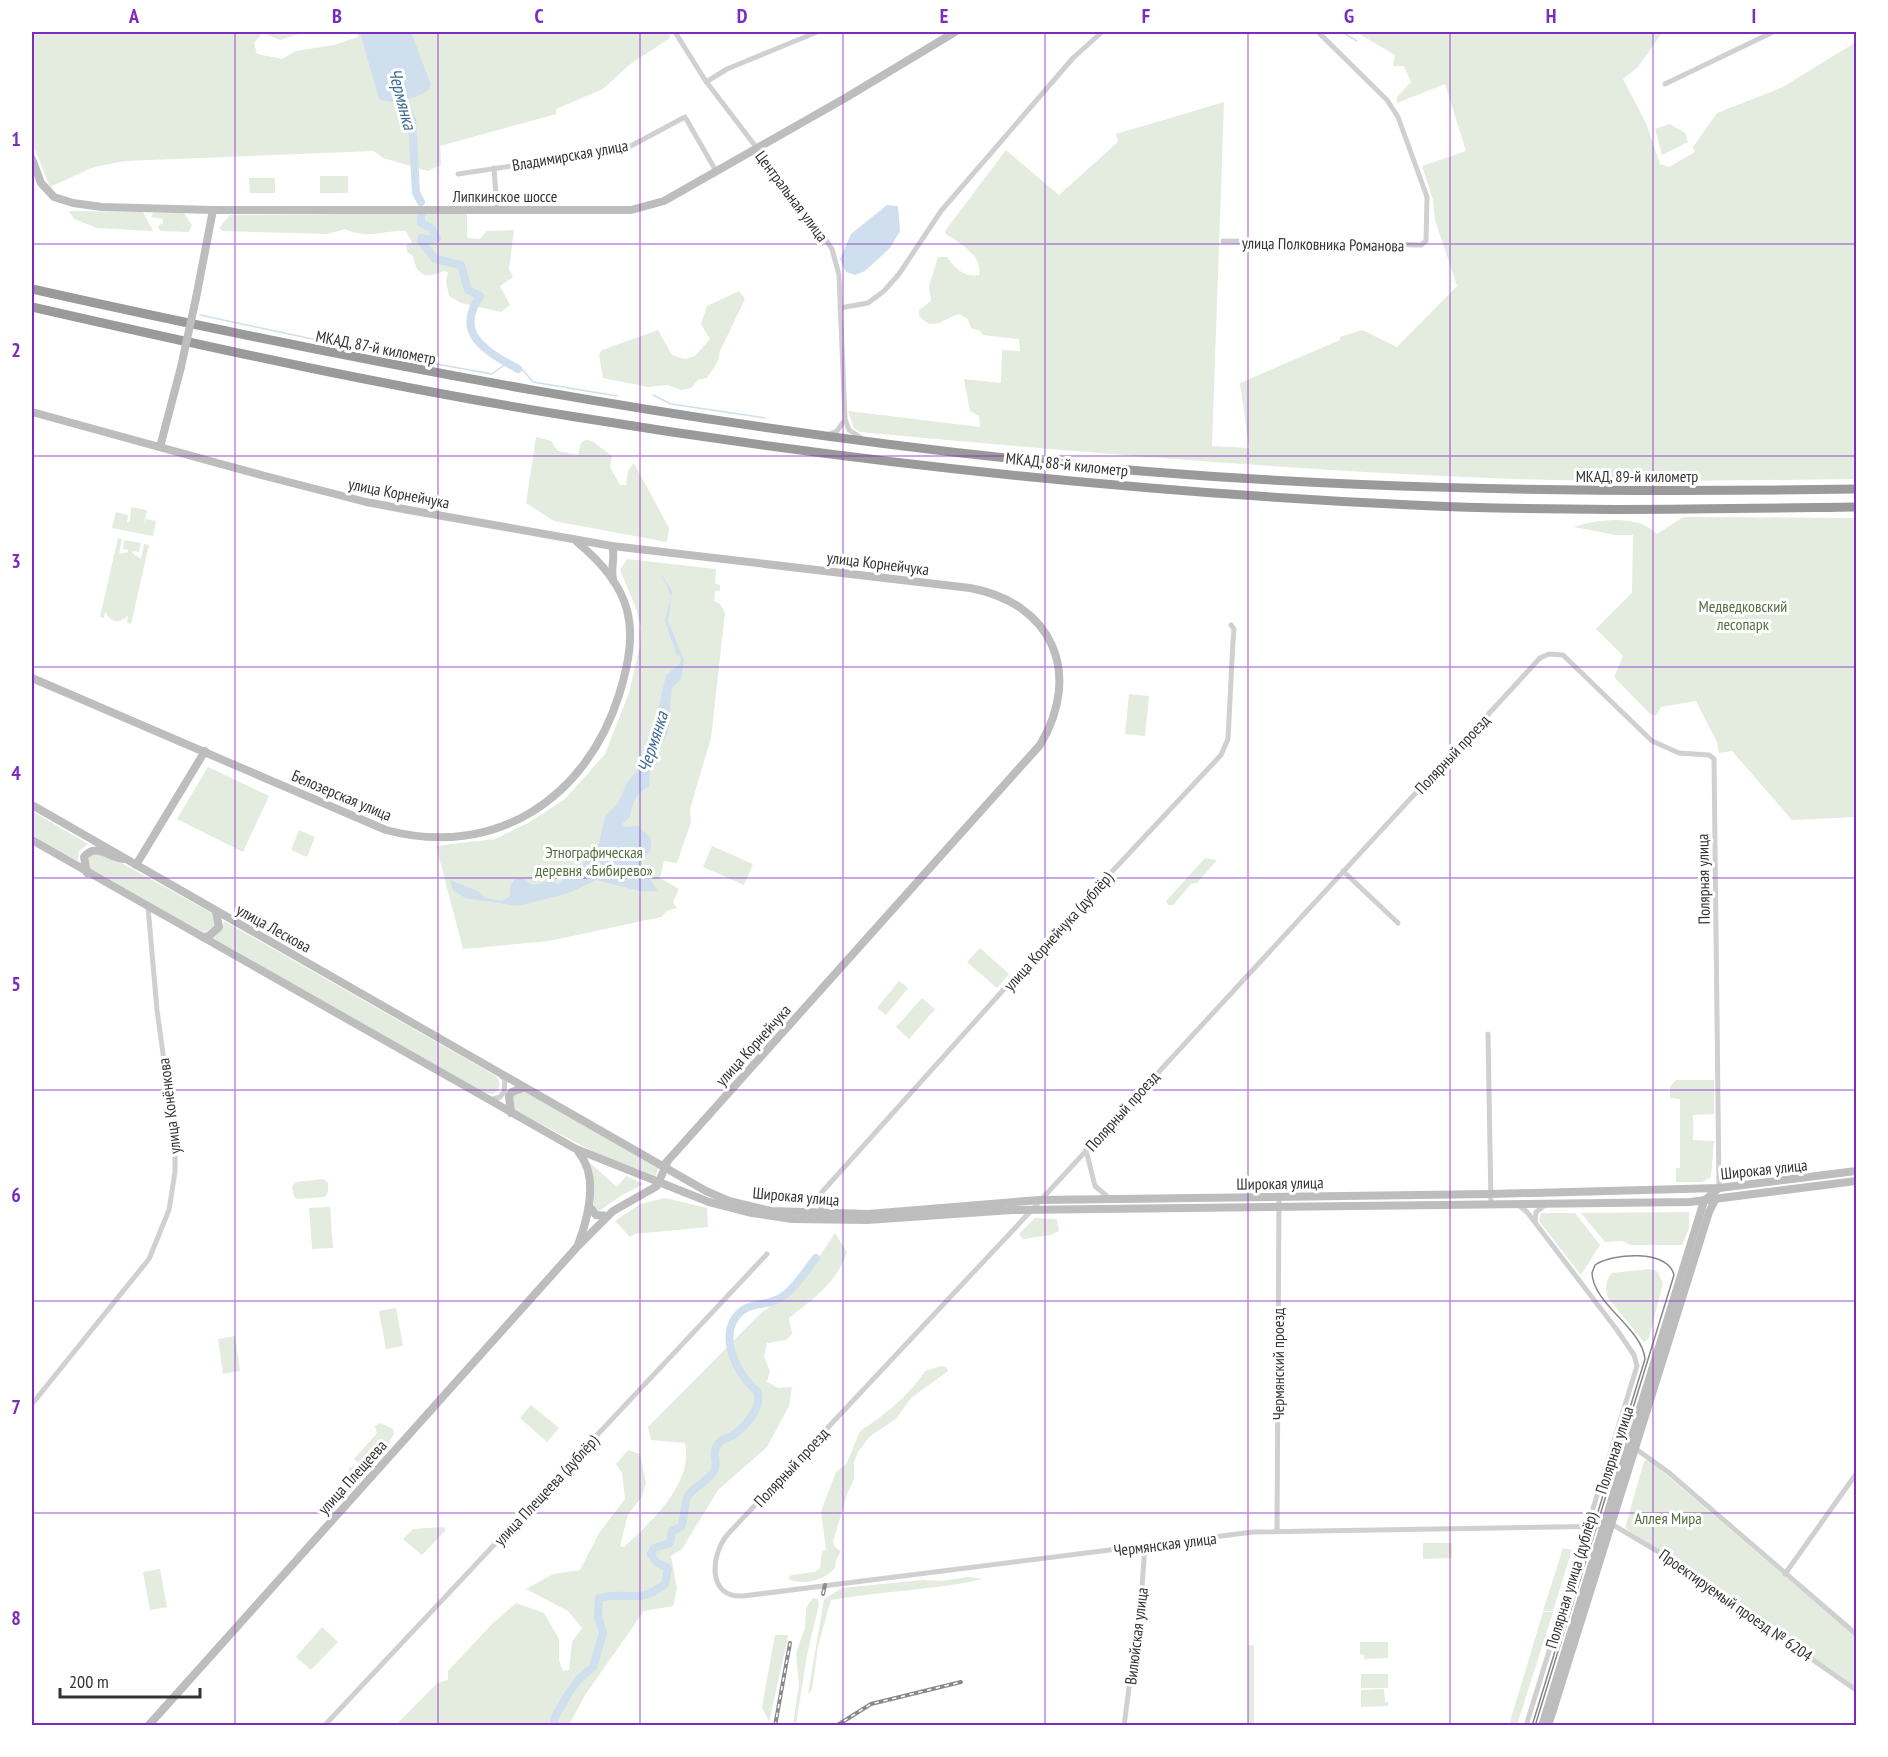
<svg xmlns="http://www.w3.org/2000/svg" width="1888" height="1757" font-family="'PT Sans Narrow',sans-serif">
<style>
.green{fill:#e4ebdf}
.water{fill:#cfdfed}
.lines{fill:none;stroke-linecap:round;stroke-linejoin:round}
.stream{stroke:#cfdfed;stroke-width:1.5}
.river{stroke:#cfdfed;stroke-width:8}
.street{stroke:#d0d0d0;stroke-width:5}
.secondary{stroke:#bdbdbd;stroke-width:8}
.highway{stroke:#9a9a9a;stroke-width:9}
.tram{stroke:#888;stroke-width:1.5}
.rail-casing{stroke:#888;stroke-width:4}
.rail{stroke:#fff;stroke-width:1.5;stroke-dasharray:4.5;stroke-linecap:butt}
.secondary-bridge{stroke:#bdbdbd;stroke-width:8}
.grid{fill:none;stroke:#7b2cbf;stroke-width:1.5;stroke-opacity:0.55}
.labels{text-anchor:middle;stroke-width:6;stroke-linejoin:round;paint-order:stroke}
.street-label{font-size:16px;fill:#333;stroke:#fff}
.park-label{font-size:16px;fill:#516f3f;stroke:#fff}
.water-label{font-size:18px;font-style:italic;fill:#406c95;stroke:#fff}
.neatline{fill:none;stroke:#7b2cbf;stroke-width:2}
.grid-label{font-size:20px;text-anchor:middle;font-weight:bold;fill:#7b2cbf}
</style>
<rect width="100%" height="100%" fill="#fff"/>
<!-- green -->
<g class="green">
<path d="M32 32H305L280 40 262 33 254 43 257 54 282 59 296 51 334 45 358 37 357 32H363L372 64 413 95 405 32H669L670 38 629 65 603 89 556 109V114L440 146 441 165 428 171 383 158 374 151 125 161 94 167 50 187 32 142Z"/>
<path d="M1356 32H1663L1637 68 1623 79 1646 123 1660 164 1669 167 1695 152 1693 147 1717 113 1783 87 1856 42V479C1743 480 1629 483 1515 479 1296 471 1078 452 860 432L854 428 848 411 980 427 979 416 970 411 964 379 1001 383 1002 350 1020 351 1019 339 983 335 980 331 971 328 968 319 959 314C944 318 933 334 919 315V310L931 301 929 286 938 257H947C954 268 965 278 979 275 983 256 960 243 946 234L945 231 1006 150 1059 195 1118 142 1116 134 1224 102 1212 446 1249 448 1240 383 1340 340V337L1362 330 1397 347 1457 286 1435 220 1433 200 1422 166 1466 151 1445 84 1397 103V97L1411 82 1404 66H1393L1395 55Z"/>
<path d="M1670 124 1685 133 1688 142 1662 155 1655 129Z"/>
<rect x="320" y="176" width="28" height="17"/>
<path d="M249 178H275V193H250Z"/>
<path d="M69 211 143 212 153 231 97 228 74 219Z"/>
<path d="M183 212 192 225 189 232 160 231 158 226 163 223V219L151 217 153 213Z"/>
<path d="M467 213V238L480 239 487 231 514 230 509 269 513 277 500 286 510 305 501 312 461 303 449 296 446 281 448 272 444 271C426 279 417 277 413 256L407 252 406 245 412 243 406 231C380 230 370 240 345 229L328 234 223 231 219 228 230 215Z"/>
<path d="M739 291 745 299 720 351 718 361 707 378 698 380 691 388 682 390 667 385 648 387 603 378 599 354 602 350 658 330 672 355 685 359 695 356 710 339 701 324 707 306Z"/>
<path d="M536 437 551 441 558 451 578 455 581 443 586 440 592 441 612 456 610 467 620 485H626L628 471 634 463 669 528 667 542 554 521 526 503Z"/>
<path d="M131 507 147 510 144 525 146 519 156 521 153 536 112 528 116 512 128 515 127 522H130Z"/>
<path d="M1683 517 1856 518V817L1792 820 1732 751 1719 753 1717 742 1696 701 1661 707 1656 716 1650 714 1614 677 1623 656 1596 629 1632 593 1633 535H1616L1574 527C1599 519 1638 514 1657 534Z"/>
<path d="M118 538 122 539 119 554 128 552V550L123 549 124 540 141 543 139 552 133 551 132 553 141 559 144 544 149 545 131 624 127 623 128 615C120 625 109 622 105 611L104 618 100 617Z"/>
<path d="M627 559 716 569 715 584 720 585V591H715L714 601 720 604 725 613 711 738 690 809 691 822 677 863 664 861 660 878 679 889 673 902 677 908 667 911 661 917 549 941 463 949 436 846 495 839 528 823 565 799 605 754 629 693 640 646 641 627 636 608 620 570Z"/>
<path d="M1129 694 1149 696 1145 736 1125 734Z"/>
<path d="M208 767 269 796 243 852 177 819Z"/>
<path d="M32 811 88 844 79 851 78 861 32 835Z"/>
<path d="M299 830 315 837 307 857 291 850Z"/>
<path d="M712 846 753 864 744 885 703 867Z"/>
<path d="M93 852 118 861 215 915V926L211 931 202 932 90 868 88 857Z"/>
<path d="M1205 858 1217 860 1197 883 1191 884 1173 905H1168L1166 901Z"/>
<path d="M224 921 496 1076C501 1082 501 1090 493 1094L484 1093 213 938 222 929Z"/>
<path d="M980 948 1009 974 997 988 967 962Z"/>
<path d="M899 981 908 988 886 1015 877 1008Z"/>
<path d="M922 998 935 1009 909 1039 896 1027Z"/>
<path d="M1676 1080H1714V1114L1693 1115V1140L1714 1141 1711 1177 1702 1182H1676V1168H1680V1099L1670 1098V1087Z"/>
<path d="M524 1090 658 1168 656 1176 598 1154 512 1109 511 1097Z"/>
<path d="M590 1163 617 1187 626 1176 644 1184 622 1195 599 1211 594 1207Z"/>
<path d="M323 1179 328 1183V1192L325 1197 298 1199 294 1197 292 1186 296 1182Z"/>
<path d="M665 1198 707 1208 708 1227 634 1234 630 1237 615 1221 640 1204Z"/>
<path d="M330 1207 333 1248 312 1249 309 1208Z"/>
<path d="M1689 1212V1228L1682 1245H1631L1622 1241 1605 1242 1581 1213Z"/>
<path d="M1541 1213H1575L1600 1245 1581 1275 1539 1221Z"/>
<path d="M1035 1218 1057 1219 1059 1231 1051 1235 1023 1239 1019 1234Z"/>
<path d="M835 1233 847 1252C837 1283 813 1299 789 1318L792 1334 786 1340 767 1343 764 1357 770 1371 767 1382 778 1388 792 1387 789 1406 767 1447 718 1490 682 1549 671 1556 677 1589 673 1606 644 1611 585 1695 569 1725 395 1726 437 1683 448 1680V1671L492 1624 516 1603 544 1613 559 1639V1660L563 1671 569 1670 572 1642 582 1628 568 1611 526 1589 553 1574 580 1570 599 1533 625 1499 622 1473 616 1464 628 1450 640 1454 646 1483 642 1497 628 1514 620 1546 624 1547C651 1522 694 1483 685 1443L651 1440 648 1427 762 1312 791 1293 815 1263Z"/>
<path d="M1649 1269 1657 1271 1663 1283 1649 1338 1644 1342 1608 1298C1605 1287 1605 1281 1612 1273Z"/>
<path d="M396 1308 403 1346 386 1349 379 1311Z"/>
<path d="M235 1336 240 1371 223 1374 218 1339Z"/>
<path d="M942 1366 946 1367 948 1371 911 1398 896 1419 869 1437 858 1452 854 1462V1479L847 1494 833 1542 835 1547 841 1551 836 1560 835 1568C825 1580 803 1586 788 1579L791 1575 815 1572 820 1568 822 1551 826 1550 821 1511 836 1472 847 1463 860 1431C881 1418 911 1394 925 1371Z"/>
<path d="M531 1405 559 1428 547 1442 520 1418Z"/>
<path d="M380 1423 393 1429 394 1434 385 1449 374 1454 371 1463 357 1478 350 1479 349 1468 360 1465 354 1459 377 1433 375 1426Z"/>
<path d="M1648 1459 1856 1637V1687L1625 1528 1644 1461Z"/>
<path d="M444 1527 446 1530 422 1555 403 1539 413 1529Z"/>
<path d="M1423 1543H1452V1558L1423 1559Z"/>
<path d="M1563 1548 1572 1550 1553 1611H1543Z"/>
<path d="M160 1569 167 1607 150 1610 143 1572Z"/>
<path d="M967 1577 983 1579C936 1590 882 1591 831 1600L818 1646 812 1690 808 1694 824 1599 842 1588 923 1580 943 1581Z"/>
<path d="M813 1598 818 1599 819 1604 807 1655 796 1725H793L799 1684 796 1653 805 1628 806 1608Z"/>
<path d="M1543 1612H1553L1517 1725H1509Z"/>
<path d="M322 1627 338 1642 311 1670 296 1657Z"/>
<path d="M775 1635H788V1637L769 1722 762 1707Z"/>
<path d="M1360 1642H1388V1658L1364 1659V1655L1360 1654Z"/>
<rect x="1248" y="1645" width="6" height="80"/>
<rect x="1361" y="1674" width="27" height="14"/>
<path d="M1384 1689 1385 1702H1388V1706L1361 1707V1690Z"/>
</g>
<!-- water -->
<g class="water">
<path d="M360 32H411L431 85 428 90C417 98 392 106 379 99Z"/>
<path d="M887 205 898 206 900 231 890 248 865 271 855 275 846 272 840 259 851 234Z"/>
<path d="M661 574 672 591 668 621 684 660 681 679 672 688 668 732 662 745 651 759 649 786C637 794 632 802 630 817L622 824 625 827 638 826 651 838V850L639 863 658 891H640L596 880 569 893 518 906 465 898 453 890 450 880 480 892 485 898 502 901 510 896V886L515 879H524L532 885 548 881 559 884 575 868 583 866 586 851 599 844 605 817 618 803 627 783 637 771 643 751 661 720 659 706 666 675 680 664 681 658 676 653 665 621 671 596Z"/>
</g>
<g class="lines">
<!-- stream -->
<g class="stream">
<path d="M1342 32 1357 41"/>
<path d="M200 315 392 356 492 374 507 363"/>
<path d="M518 369 523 370 533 382 617 396"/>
<path d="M653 395 671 404 765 418"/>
</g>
<!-- river -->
<g class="river">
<path d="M399 89 412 120 416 193 421 202"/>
<path d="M421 216V223L431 228 437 238 430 240 421 238V241L435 259 461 265 468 290 480 296C453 335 488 352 518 369"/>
<path d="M555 1726 554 1719 568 1694 579 1679 593 1667 603 1633 598 1617 599 1598C627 1590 637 1606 665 1584L668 1568 656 1562 651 1554 654 1548 670 1543 672 1531 681 1527C685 1519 684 1502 688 1496 695 1485 708 1482 714 1471 719 1463 711 1455 717 1445 720 1439 726 1439 732 1436 745 1427 763 1408 757 1391 736 1375 715 1330 743 1310 756 1301 770 1307 786 1294 798 1284 806 1270 816 1258"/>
</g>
<!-- street -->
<g class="street">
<path d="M675 32 705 80 788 189 812 225 821 232 832 249 839 275 845 419 849 430 860 437"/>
<path d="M706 82 727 69 817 32"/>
<path d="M1665 84 1773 32"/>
<path d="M494 168 497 209"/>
<path d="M458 174 625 149 685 117 716 171"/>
<path d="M1223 241 1421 245 1426 241 1427 197 1398 117 1387 100 1318 32"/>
<path d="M840 308 868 303 884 291 899 274 941 211 1073 58 1102 32"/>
<path d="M829 434 837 431 844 421"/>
<path d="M1343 871 1398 923"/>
<path d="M1488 1034 1491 1205"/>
<path d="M489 1100 500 1097 504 1092 505 1080 501 1076"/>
<path d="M1086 1150 1095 1186 1109 1198"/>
<path d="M1719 1188 1714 759 1709 755 1679 753 1652 741 1563 655 1549 654 1540 658 1015 1228 728 1534C710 1555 707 1598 743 1596L1253 1532 1615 1526 1657 1551 1856 1690"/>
<path d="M1517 1204 1527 1212 1617 1330 1634 1355 1637 1366 1526 1726"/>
<path d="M821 1213 822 1192 1049 939 1221 755 1228 739 1233 641 1234 629 1231 625"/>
<path d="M1535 1222 1536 1212 1544 1206"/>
<path d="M32 1404 149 1259 169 1210 175 1172V1141L157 1010 148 907"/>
<path d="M1636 1449 1668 1472 1856 1634"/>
<path d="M1277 1531 1279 1197"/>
<path d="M1785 1574 1856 1474"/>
<path d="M324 1726 767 1254"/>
<path d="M1124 1726 1142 1587 1145 1546"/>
</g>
<!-- secondary -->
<g class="secondary">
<path d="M32 159 41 183 54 197 73 203 102 207 213 210H631L664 201 847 97 955 32"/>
<path d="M196 298 213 210"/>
<path d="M32 412 265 476 366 502 409 510 612 546 970 588C1052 603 1083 673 1040 745L663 1166"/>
<path d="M160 447 181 367"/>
<path d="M612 546C616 557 610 568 613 579"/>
<path d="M32 678 386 830C495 859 586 799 619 695 640 628 634 589 577 542"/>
<path d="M32 805 706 1191 729 1201 771 1211 868 1214 1039 1200 1491 1194 1719 1188 1856 1171"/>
<path d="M32 840 576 1149 709 1202 752 1213 792 1219 867 1220 1012 1210 1690 1202 1856 1181"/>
<path d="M136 865 205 751"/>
<path d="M87 873 84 857C96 842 109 858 124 859"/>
<path d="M203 937 209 936 219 927 216 911"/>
<path d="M511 1113 509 1096 512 1092 523 1088"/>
<path d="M589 1206 596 1215 608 1216"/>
<path d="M578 1245C588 1218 599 1177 579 1153"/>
<path d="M148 1726 577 1247 613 1211 657 1186 667 1163"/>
<path d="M1542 1726 1704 1201 1719 1188"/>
<path d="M1548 1726 1709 1212 1716 1198"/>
</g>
<!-- highway -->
<g class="highway">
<path d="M32 289C363 363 696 426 1034 461 1307 490 1582 493 1856 489"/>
<path d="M32 307C212 348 393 388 576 417 852 462 1133 492 1412 505 1560 512 1709 509 1856 507"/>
</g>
<!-- tram -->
<path class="tram" d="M1532 1726 1645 1359C1642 1328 1593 1304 1592 1273L1595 1265C1613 1253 1668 1249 1674 1275L1535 1726"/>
<defs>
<g id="rail">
<path d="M823 1594 825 1585"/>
<path d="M775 1726 790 1643"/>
<path d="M836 1726 871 1704 961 1682"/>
</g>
</defs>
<!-- rail casing -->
<use href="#rail" class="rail-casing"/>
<!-- rail -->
<use href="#rail" class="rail"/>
<!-- secondary-bridge -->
<path class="secondary-bridge" d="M181 367 196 298"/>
</g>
<!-- grid -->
<path class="grid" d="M235 32V1726M438 32V1726M640 32V1726M843 32V1726M1045 32V1726M1248 32V1726M1450 32V1726M1653 32V1726M32 244H1856M32 456H1856M32 667H1856M32 878H1856M32 1090H1856M32 1301H1856M32 1513H1856"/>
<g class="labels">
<!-- street labels -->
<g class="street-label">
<text transform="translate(570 155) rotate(-10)" y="6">Владимирская улица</text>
<text x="505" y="202">Липкинское шоссе</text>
<text transform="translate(792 196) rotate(53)" y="6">Центральная улица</text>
<text transform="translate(1323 244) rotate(1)" y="6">улица Полковника Романова</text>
<text transform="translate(376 347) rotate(11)" y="6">МКАД, 87-й километр</text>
<text transform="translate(1067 464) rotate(6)" y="6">МКАД, 88-й километр</text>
<text x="1637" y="482">МКАД, 89-й километр</text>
<text transform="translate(399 493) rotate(11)" y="6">улица Корнейчука</text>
<text transform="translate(878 563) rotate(7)" y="6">улица Корнейчука</text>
<text transform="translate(1452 754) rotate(-47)" y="6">Полярный проезд</text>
<text transform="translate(342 795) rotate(23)" y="6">Белозерская улица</text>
<text transform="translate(1703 879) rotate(-91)" y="6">Полярная улица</text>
<text transform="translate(274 928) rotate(29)" y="6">улица Лескова</text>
<text transform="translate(1058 931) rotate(-48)" y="6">улица Корнейчука (дублёр)</text>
<text transform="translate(753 1045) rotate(-48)" y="6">улица Корнейчука</text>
<text transform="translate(169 1106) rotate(-97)" y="6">улица Конёнкова</text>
<text transform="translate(1122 1111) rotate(-48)" y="6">Полярный проезд</text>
<text transform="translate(1764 1169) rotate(-6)" y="6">Широкая улица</text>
<text transform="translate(1280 1183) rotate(-1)" y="6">Широкая улица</text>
<text transform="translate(796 1196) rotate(5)" y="6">Широкая улица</text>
<text transform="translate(1278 1364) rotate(-90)" y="6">Чермянский проезд</text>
<text transform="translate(1614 1450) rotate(-72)" y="6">Полярная улица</text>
<text transform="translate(791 1467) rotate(-47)" y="6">Полярный проезд</text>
<text transform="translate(352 1477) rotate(-48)" y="6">улица Плещеева</text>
<text transform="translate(546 1490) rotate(-47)" y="6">улица Плещеева (дублёр)</text>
<text transform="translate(1165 1544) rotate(-7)" y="6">Чермянская улица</text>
<text transform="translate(1571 1580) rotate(-73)" y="6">Полярная улица (дублёр)</text>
<text transform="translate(1736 1605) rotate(35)" y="6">Проектируемый проезд № 6204</text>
<text transform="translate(1136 1636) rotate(-83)" y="6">Вилюйская улица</text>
</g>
<!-- park labels -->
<g class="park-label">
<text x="1743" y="612">Медведковский<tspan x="1743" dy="18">лесопарк</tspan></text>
<text x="594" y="858">Этнографическая<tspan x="594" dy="18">деревня «Бибирево»</tspan></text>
<text x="1668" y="1524">Аллея Мира</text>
</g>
<!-- water labels -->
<g class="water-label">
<text transform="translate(402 99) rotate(75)" y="6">Чермянка</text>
<text transform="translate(653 742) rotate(-72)" y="6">Чермянка</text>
</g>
</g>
<!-- border -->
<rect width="1888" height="1757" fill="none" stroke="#ffffff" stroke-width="66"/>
<!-- scale -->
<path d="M60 1688v9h140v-9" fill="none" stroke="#333333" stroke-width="3"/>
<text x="69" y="1688" font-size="18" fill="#333333" stroke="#ffffff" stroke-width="4.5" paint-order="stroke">200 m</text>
<rect x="33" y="33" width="1822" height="1691" class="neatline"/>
<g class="grid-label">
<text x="134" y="23">A</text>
<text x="337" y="23">B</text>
<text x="539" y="23">C</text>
<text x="742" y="23">D</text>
<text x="944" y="23">E</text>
<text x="1146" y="23">F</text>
<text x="1349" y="23">G</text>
<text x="1551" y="23">H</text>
<text x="1754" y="23">I</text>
<text x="16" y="146">1</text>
<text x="16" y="357">2</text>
<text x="16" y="568">3</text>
<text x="16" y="780">4</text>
<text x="16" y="991">5</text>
<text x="16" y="1202">6</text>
<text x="16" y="1414">7</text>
<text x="16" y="1625">8</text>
</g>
</svg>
